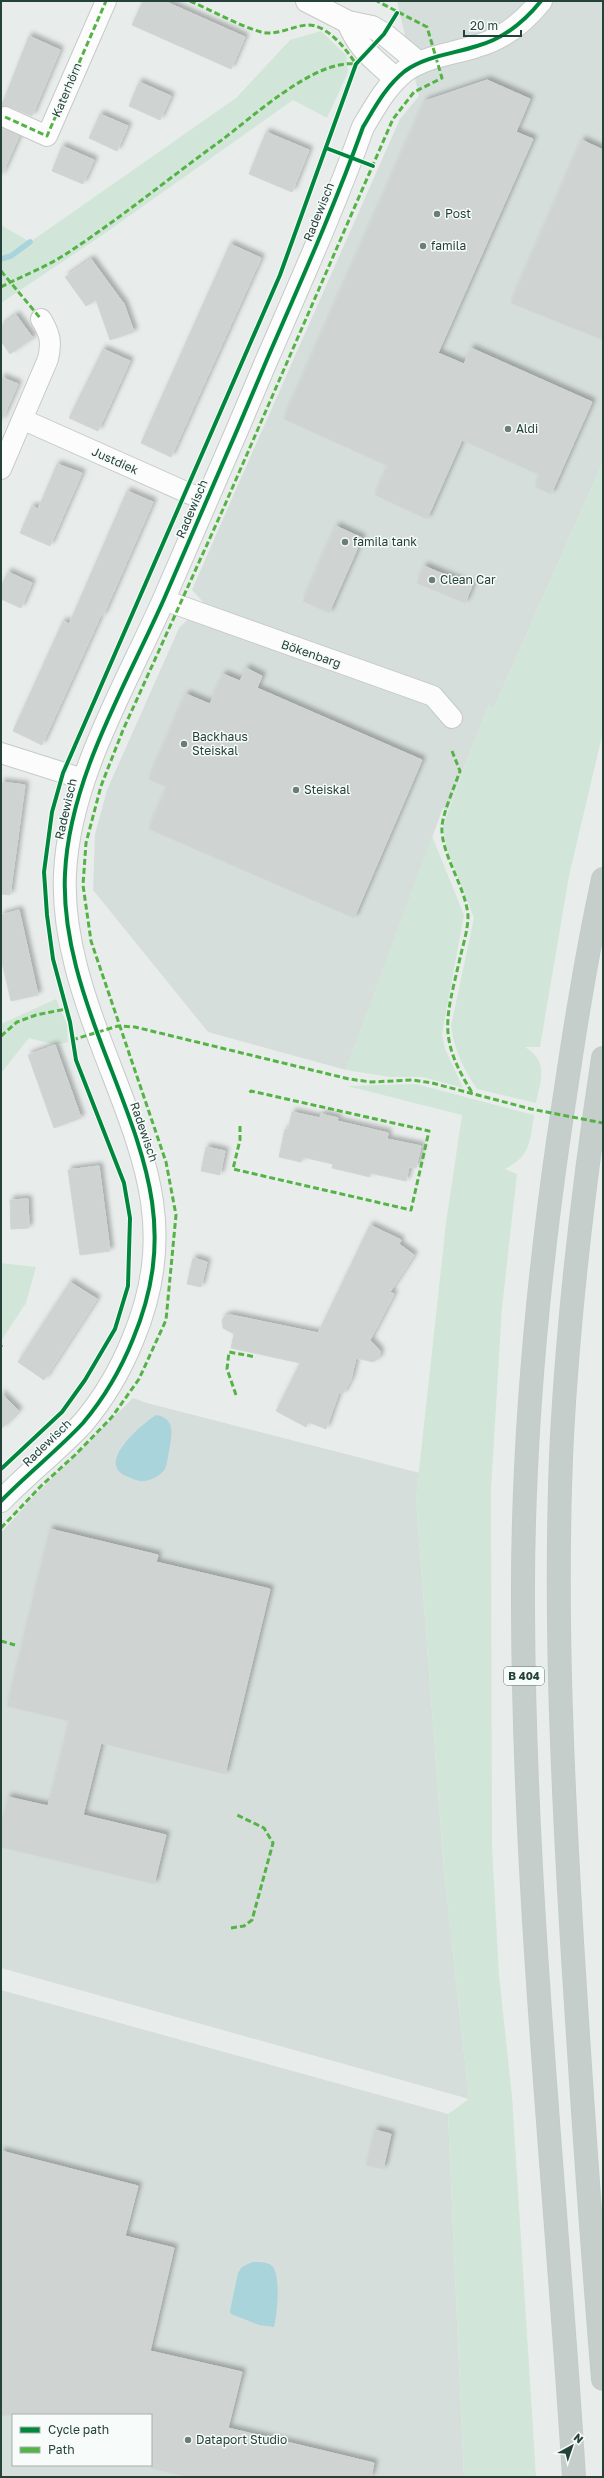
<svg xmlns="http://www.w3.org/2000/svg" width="604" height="2478" font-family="'Golos Text',sans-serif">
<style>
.built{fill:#d6dedb;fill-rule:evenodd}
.green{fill:#d1e6d8}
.water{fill:#a9d4db}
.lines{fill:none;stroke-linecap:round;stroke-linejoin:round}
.stream{stroke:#a9d4db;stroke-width:5.5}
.building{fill:#cfd4d2;stroke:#d1d6d4;filter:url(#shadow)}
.minor-casing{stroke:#c5cac8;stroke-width:22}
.tertiary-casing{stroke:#c5cac8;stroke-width:24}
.trunk-casing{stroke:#c3ccc9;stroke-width:24}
.minor{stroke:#fcfcfc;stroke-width:20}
.tertiary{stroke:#fcfcfc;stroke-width:22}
.trunk{stroke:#c6cecc;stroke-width:22}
.quiet{stroke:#55b346;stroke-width:3;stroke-dasharray:6 3;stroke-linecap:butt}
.cycleway-casing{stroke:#f7fbf9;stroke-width:6}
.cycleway{stroke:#00873e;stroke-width:4}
.poi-dot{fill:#697e78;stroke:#f7fbf9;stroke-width:1.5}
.labels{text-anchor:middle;stroke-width:3;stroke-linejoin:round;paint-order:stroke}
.shield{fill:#f7fbf9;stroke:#637a73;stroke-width:1}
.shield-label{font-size:11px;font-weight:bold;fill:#24423a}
.street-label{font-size:12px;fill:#24423a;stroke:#f7fbf9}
.poi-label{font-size:12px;fill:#24423a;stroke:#f7fbf9;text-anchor:start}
</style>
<defs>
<filter id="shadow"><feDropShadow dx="3.5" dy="-3.5" stdDeviation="2" flood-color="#0004"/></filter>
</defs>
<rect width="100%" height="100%" fill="#e8edeb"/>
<!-- built -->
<g class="built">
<path d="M397 1H603V462L494 708 488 706 448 810 443 808 346 1070 208 1032 93 890 95 834 107 790 179 628 204 603 192 590 236 489 400 119 419 96Z"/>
<path d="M133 1398 147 1403 420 1473 416 1498 444 1870 469 2099 1 1968V1533L33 1497Z"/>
<path d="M1 1990 448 2114 464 2477H1ZM13 2415H151V2465H13Z"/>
</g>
<!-- green -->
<g class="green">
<path d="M321 31 346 55 348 72 327 118 293 100 101 236 1 303V225L30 242 236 98 290 40Z"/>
<path d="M603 462V732L569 876 540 1047H525C549 1062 541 1079 536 1103L477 1089C464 1070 454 1050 451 1026L474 918 446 847 443 825 488 705 494 708Z"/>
<path d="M432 836 464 915 442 1034 445 1049 463 1088 423 1077H390L346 1070Z"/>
<path d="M56 999 67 1025 68 1042C55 1047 41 1041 29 1038L1 1073V1024Z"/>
<path d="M416 1084 534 1115C530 1141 531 1156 505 1169L517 1174 502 1308 491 1489 492 1846 499 1975 512 2096 536 2477H464L448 2114 469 2099 444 1870 416 1498 446 1223 462 1115 347 1086Z"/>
<path d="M1 1263 36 1267 26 1303 1 1341Z"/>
</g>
<!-- water -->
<g class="water">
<path d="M156 1415C176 1418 172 1436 169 1451 168 1456 167 1464 165 1469 160 1476 152 1480 144 1481 138 1482 129 1477 124 1475 98 1461 142 1424 156 1415Z"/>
<path d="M252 2262C258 2262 268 2261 273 2267 281 2278 277 2315 274 2327L259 2325 231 2314 230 2311 238 2273 242 2267Z"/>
</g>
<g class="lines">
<!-- stream -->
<path class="stream" d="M1 259 11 256 30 242"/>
</g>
<!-- building -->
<g class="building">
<path d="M143 1H164L245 37 231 69 132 25Z"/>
<path d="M29 36 60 50 32 116 10 107H1Z"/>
<path d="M487 80 530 99 516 132 533 139 438 353 464 364 471 348 592 402 551 494 535 487 540 475 462 440 427 519 375 495 388 466 284 419 425 101Z"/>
<path d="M139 82 171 96 160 120 129 106Z"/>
<path d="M100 114 128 126 117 151 89 138Z"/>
<path d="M1 128 19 136 1 177Z"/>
<path d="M266 132 309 150 292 192 249 174Z"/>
<path d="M582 140 603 150V340L511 303Z"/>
<path d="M62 146 94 160 83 184 52 171Z"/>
<path d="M230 244 261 258 171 457 141 443Z"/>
<path d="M91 259 124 304 134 332 110 340 96 300 86 306 65 277Z"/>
<path d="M16 315 33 338 10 354 1 341V326Z"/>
<path d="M103 349 130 361 98 431 69 418Z"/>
<path d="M1 377 18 384 1 422Z"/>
<path d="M57 464 82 473 50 546 20 533 32 506 38 509Z"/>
<path d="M127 491 153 502 103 616 101 615 42 745 13 731 63 621 69 624Z"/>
<path d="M336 526 362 538 329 613 303 601Z"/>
<path d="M424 566 472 586 465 603 417 583Z"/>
<path d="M8 572 32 583 21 608 1 599V586Z"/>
<path d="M246 668 262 676 257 688 422 760 354 918 149 829 167 787 149 779 186 694 210 704 223 674 240 681Z"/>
<path d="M1 782 25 785 10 895 1 894Z"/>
<path d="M19 910 38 995 11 1001 1 958V915Z"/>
<path d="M55 1045 81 1118 54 1128 28 1055Z"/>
<path d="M292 1112 320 1118 321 1114 338 1118 337 1121 388 1133 387 1139 421 1146 416 1168 409 1167 406 1181 370 1173V1177L332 1168 333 1164 302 1157 301 1162 279 1157 285 1129 288 1130Z"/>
<path d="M206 1147 225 1151 220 1175 201 1171Z"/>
<path d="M99 1166 110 1251 80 1255 68 1170Z"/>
<path d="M28 1199 29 1228 11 1229 10 1200Z"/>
<path d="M370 1225 401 1240 399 1244 414 1255 390 1292 394 1294 370 1340 380 1351 379 1358 373 1362 356 1358 351 1379 343 1394 339 1392 326 1429 308 1422 306 1427 276 1411 300 1363 231 1348 234 1334 223 1328 222 1320 225 1316 231 1315 318 1333Z"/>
<path d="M193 1258 207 1262 201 1287 187 1284Z"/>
<path d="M70 1282 97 1299 44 1380 18 1362Z"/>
<path d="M1 1393 19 1411 1 1429Z"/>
<path d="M50 1529 158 1555 156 1562 270 1589 225 1774 101 1743 83 1815 166 1835 154 1884 1 1847V1824L8 1797 48 1806 69 1721 7 1706Z"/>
<path d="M375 2130 391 2134 383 2169 366 2165Z"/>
<path d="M1 2151 138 2186 125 2236 174 2248 150 2351 242 2372 228 2428 374 2463 371 2477H187L151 2468V2415H1Z"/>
</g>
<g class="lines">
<defs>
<g id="minor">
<path d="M5 117 47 136 106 1"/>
<path d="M24 420 206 501"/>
<path d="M1 469 48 359C52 342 50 334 41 319"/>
<path d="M164 600 433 696 452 718"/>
<path d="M1 753 83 779"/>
</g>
<g id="tertiary">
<path d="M307 1 348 22 372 27 384 34 419 63"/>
<path d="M348 22C359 50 375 60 396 79"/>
<path d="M1 1501C27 1474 58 1450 83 1423 104 1398 121 1369 133 1339 178 1231 145 1158 106 1056 84 999 62 936 65 874 69 779 126 685 164 599 199 519 234 438 268 357 301 281 335 205 363 127 375 107 386 86 405 71 426 56 453 54 477 46 503 39 524 22 541 1"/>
</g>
<g id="trunk">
<path d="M603 1058C584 1182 569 1309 562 1435 554 1603 562 1772 572 1941 581 2087 591 2233 603 2379"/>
<path d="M574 2477C556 2188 524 1898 523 1608 522 1452 536 1296 558 1142 571 1054 584 966 603 879"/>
</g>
</defs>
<!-- minor casing -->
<use href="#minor" class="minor-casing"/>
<!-- tertiary casing -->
<use href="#tertiary" class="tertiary-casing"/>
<!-- trunk casing -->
<use href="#trunk" class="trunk-casing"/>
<!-- minor -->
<use href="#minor" class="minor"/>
<!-- tertiary -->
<use href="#tertiary" class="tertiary"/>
<!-- trunk -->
<use href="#trunk" class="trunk"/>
<!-- quiet -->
<g class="quiet">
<path d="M190 1C213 11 237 25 261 32 277 36 292 26 307 25 327 24 346 49 356 64"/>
<path d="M5 117 47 136 106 1"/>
<path d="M1 271 41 319"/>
<path d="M1 287C22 276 46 267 66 254 118 220 168 179 219 142 252 118 314 59 356 64"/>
<path d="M452 751 460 771C455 785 443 813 442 826 440 853 466 887 468 916 468 930 463 945 460 958 446 1020 437 1037 473 1094"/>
<path d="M1 1036 17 1022 36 1015 66 1009"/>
<path d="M72 1040 118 1026 135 1027 349 1079 371 1082 413 1080 432 1083 531 1109 603 1123"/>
<path d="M240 1126V1140L233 1169 411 1210 429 1131 251 1091 248 1095"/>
<path d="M1 1346 2 1345"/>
<path d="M236 1395 227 1369 229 1352 256 1357"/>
<path d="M1 1528 41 1486 75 1455 112 1417 139 1379 166 1320 176 1215 166 1162 91 941 83 885 86 843 101 786 123 730 224 507 393 119 414 92 442 78 427 27 377 1"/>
<path d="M1 1641 15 1645"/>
<path d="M231 1928 244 1926 252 1920 273 1843 264 1828 235 1814"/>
</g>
<defs>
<g id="cycleway">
<path d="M326 148 373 166"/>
<path d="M1 1469 62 1412 85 1380 115 1329 128 1286 130 1218 124 1183 76 1060 70 1022 53 959 47 915 44 872 52 812 63 773 280 275 356 64 384 34 397 13"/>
<path d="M1 1501C27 1474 58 1450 83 1423 104 1398 121 1369 133 1339 178 1231 145 1158 106 1056 84 999 62 936 65 874 69 779 126 685 164 599 199 519 234 438 268 357 301 281 335 205 363 127 375 107 386 86 405 71 426 56 453 54 477 46 503 39 524 22 541 1"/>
</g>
</defs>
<!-- cycleway casing -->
<use href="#cycleway" class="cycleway-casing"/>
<!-- cycleway -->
<use href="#cycleway" class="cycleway"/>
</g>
<!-- markers -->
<g class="poi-dot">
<circle cx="437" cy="214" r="4"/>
<circle cx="423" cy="246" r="4"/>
<circle cx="508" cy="429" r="4"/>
<circle cx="345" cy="542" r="4"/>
<circle cx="432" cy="580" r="4"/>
<circle cx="184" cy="744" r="4"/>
<circle cx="296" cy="790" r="4"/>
<circle cx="188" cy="2440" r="4"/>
</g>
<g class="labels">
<!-- shield labels -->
<rect class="shield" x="504" y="1667" width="40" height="18" rx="3"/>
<g class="shield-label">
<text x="524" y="1680">B 404</text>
</g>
<!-- street labels -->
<g class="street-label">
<text transform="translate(67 90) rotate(-67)" y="4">Katerhörn</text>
<text transform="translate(319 212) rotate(-68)" y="4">Radewisch</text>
<text transform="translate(115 461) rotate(24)" y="4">Justdiek</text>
<text transform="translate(192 509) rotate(-67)" y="4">Radewisch</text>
<text transform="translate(311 654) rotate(19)" y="4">Bökenbarg</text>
<text transform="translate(66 809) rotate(-77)" y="4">Radewisch</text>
<text transform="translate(144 1132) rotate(71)" y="4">Radewisch</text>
<text transform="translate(47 1443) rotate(-44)" y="4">Radewisch</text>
</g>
<!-- poi labels -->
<g class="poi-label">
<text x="445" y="218">Post</text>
<text x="431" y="250">famila</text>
<text x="516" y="433">Aldi</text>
<text x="353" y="546">famila tank</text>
<text x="440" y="584">Clean Car</text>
<text x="192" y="741">Backhaus<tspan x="192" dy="14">Steiskal</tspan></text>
<text x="304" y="794">Steiskal</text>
<text x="196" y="2444">Dataport Studio</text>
</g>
</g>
<!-- border -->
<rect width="604" height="2478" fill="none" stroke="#24423a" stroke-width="4"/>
<!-- legend -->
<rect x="12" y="2414" width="140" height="52" fill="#f7fbf9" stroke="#a3b1ad"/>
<rect x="20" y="2427" width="20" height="6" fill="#00873e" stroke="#a3b1ad"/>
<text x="48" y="2434" font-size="12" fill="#24423a">Cycle path</text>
<rect x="20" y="2447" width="20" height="6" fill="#55b346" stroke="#a3b1ad"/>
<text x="48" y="2454" font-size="12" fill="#24423a">Path</text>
<!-- north arrow -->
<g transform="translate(572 2446) rotate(40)" stroke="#f7fbf9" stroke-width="3" paint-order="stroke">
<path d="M0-3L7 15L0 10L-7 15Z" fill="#24423a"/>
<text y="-6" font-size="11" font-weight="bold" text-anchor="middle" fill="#24423a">N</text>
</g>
<!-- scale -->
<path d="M464 30v6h57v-6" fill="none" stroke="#24423a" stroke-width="2"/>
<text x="470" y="30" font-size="12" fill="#24423a" stroke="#f7fbf9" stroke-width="3" paint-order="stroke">20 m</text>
</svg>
